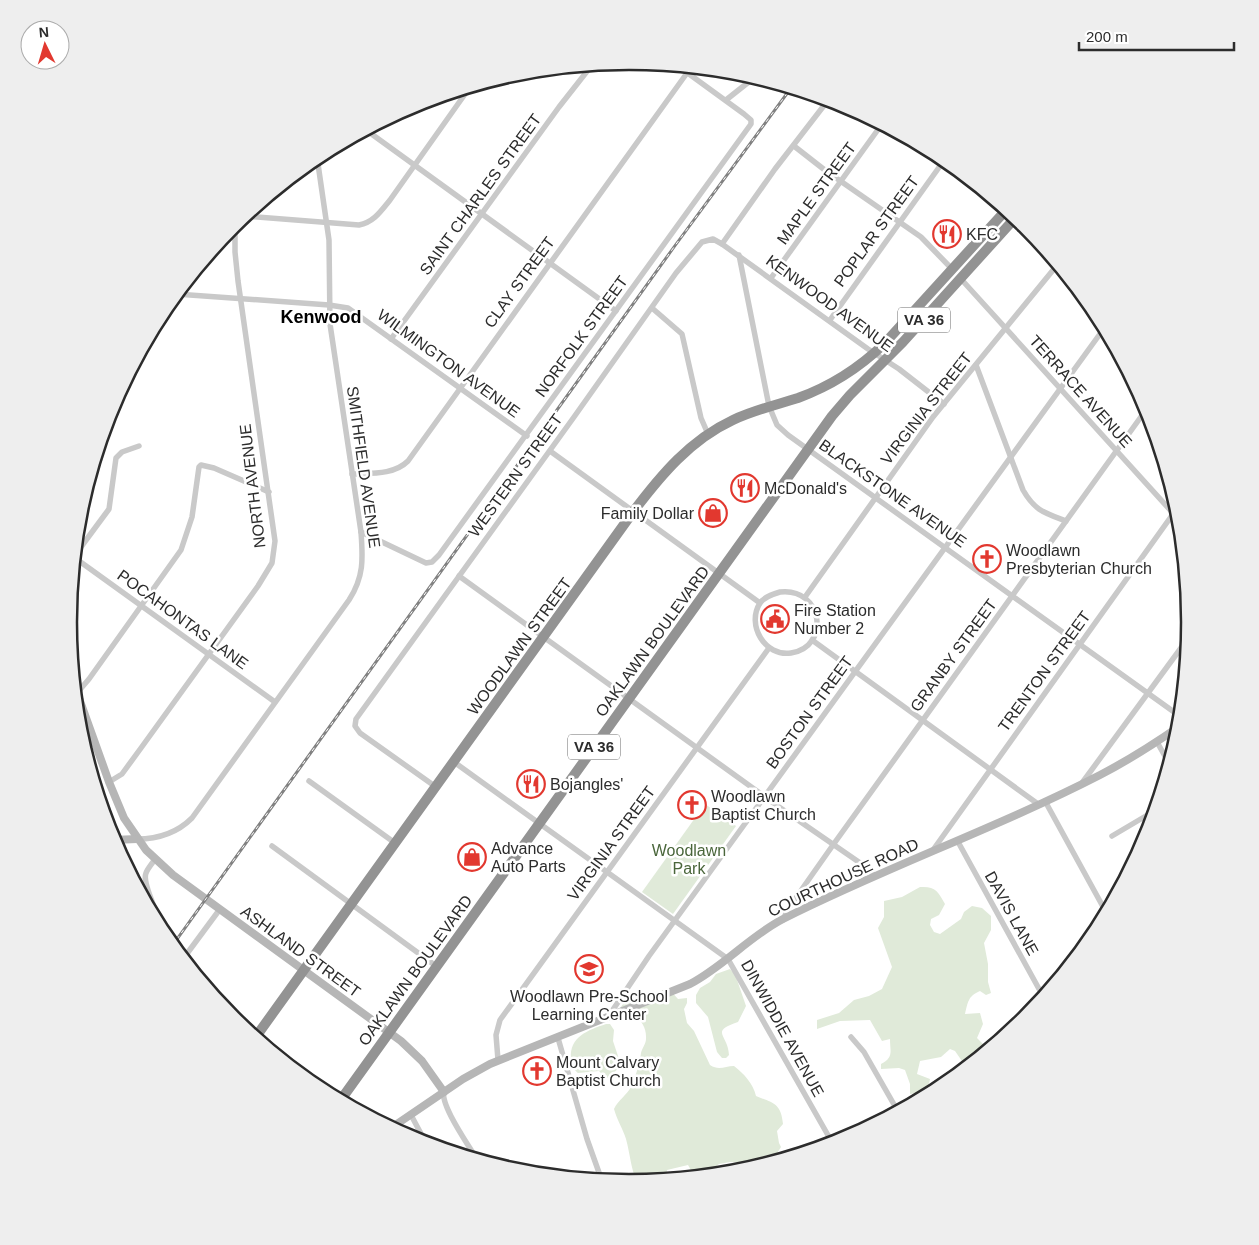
<svg xmlns="http://www.w3.org/2000/svg" width="1259" height="1245" font-family="Helvetica,sans-serif">
<style>
.green{fill:#e0ead9}
.lines{fill:none;stroke-linecap:round;stroke-linejoin:round}
.street{stroke:#c9c9c9;stroke-width:5.5}
.secondary{stroke:#b6b6b6;stroke-width:8}
.highway{stroke:#939393;stroke-width:10}
.rail-casing{stroke:#818181;stroke-width:3}
.rail{stroke:#fff;stroke-width:1;stroke-dasharray:4;stroke-linecap:butt}
.labels{text-anchor:middle;stroke-width:5;stroke-linejoin:round;paint-order:stroke}
.shield{fill:#fff;stroke:#6b6b6b;stroke-width:1}
.shield-label{font-size:15px;font-weight:bold;fill:#2c2c2c}
.street-label{font-size:16px;fill:#2c2c2c;stroke:#fff}
.poi-label{font-size:16px;fill:#2c2c2c;stroke:#fff;text-anchor:start}
.park-label{font-size:16px;fill:#4a663b;stroke:#fff}
.neighbourhood-label{font-size:18px;font-weight:bold;fill:#000;stroke:#fff}
.rim{fill:none;stroke:#2c2c2c;stroke-width:2.5}
</style>
<rect width="100%" height="100%" fill="#fff"/>
<!-- green -->
<g class="green">
<path d="M705 804 736 826 673 914 642 892Z"/>
<path d="M920 887C935 886 938 891 945 904L939 915 931 919 930 925 934 932 940 934 961 919 964 912 972 906 982 908 991 916V930L984 943 988 964V982L991 993 986 995 980 991C968 996 968 1002 965 1014L980 1013 983 1024 977 1038 983 1044 998 1043 971 1065 964 1064 955 1051 950 1049 941 1057 920 1061 917 1074 930 1079C928 1092 921 1092 910 1094V1084L905 1070 899 1068 881 1069V1064C894 1057 890 1052 890 1039L882 1041 870 1020 840 1021 817 1029V1020L839 1013 854 1000 869 996 882 989 892 967 878 928 884 917V901L902 897Z"/>
<path d="M730 969 735 974 746 1006 738 1022C709 1032 728 1034 729 1055L726 1058H722L717 1052 708 1017 696 1003V995L700 988 710 982 716 974Z"/>
<path d="M669 989 678 999 687 998V1003L684 1009 687 1023 694 1031 710 1065C719 1071 725 1066 734 1066 744 1074 753 1083 756 1096 773 1103 781 1103 783 1124L777 1131 779 1143 781 1147 776 1155C766 1153 761 1157 754 1164L730 1162 719 1164 711 1170 698 1173 697 1177 692 1178V1172L688 1165 667 1170 666 1176 669 1180 637 1183C631 1169 630 1154 626 1139 623 1129 617 1120 614 1109 618 1100 627 1095 631 1087 635 1079 640 1062 641 1053 642 1048 646 1044 646 1039 647 1021 634 1015 620 1008L629 996 644 998 653 993Z"/>
<path d="M606 1024H610L614 1030 613 1041 619 1059 617 1061 618 1068 611 1077 606 1078 599 1071 578 1073C573 1069 571 1065 571 1059 569 1037 588 1030 606 1024Z"/>
</g>
<g class="lines">
<!-- street -->
<g class="street">
<path d="M726 100 755 77"/>
<path d="M366 130 616 311"/>
<path d="M794 146 826 171 921 237 952 269"/>
<path d="M244 216 359 225C374 222 381 211 390 200L470 87"/>
<path d="M722 244 775 169 829 99"/>
<path d="M739 255 769 406 777 425 788 435 1181 717"/>
<path d="M771 278 882 124"/>
<path d="M961 279 1181 522"/>
<path d="M176 294 329 305 348 308 527 436"/>
<path d="M652 308 682 334 701 418 708 434"/>
<path d="M830 320 945 159"/>
<path d="M391 339 559 107 592 65"/>
<path d="M976 365 1023 490C1035 511 1045 513 1066 521"/>
<path d="M550 451 760 603"/>
<path d="M352 474C371 473 394 475 408 461L687 73"/>
<path d="M361 532 426 563 432 562 439 555 751 124V120L744 114 678 66"/>
<path d="M75 555 109 509 116 458 122 452 139 446"/>
<path d="M75 558 275 702"/>
<path d="M459 576 779 807 866 867 875 876"/>
<path d="M780 592C823 587 831 647 791 653 765 657 746 625 760 603 764 597 773 594 780 592Z"/>
<path d="M805 597 933 417 1058 264"/>
<path d="M812 640 1038 804"/>
<path d="M77 693 89 679 181 550 192 517 199 467 201 465 214 468 269 492"/>
<path d="M1157 742 1170 765"/>
<path d="M454 762 728 959 833 1144"/>
<path d="M309 781 395 843"/>
<path d="M109 782 122 774 141 748 258 586 272 563 275 541 238 281 235 252V223"/>
<path d="M1082 783 1189 637"/>
<path d="M436 787 360 733 355 726 356 719 574 417 676 273 702 242 713 239 722 244 868 349 899 369 944 404"/>
<path d="M1045 801 1107 914"/>
<path d="M1112 836 1156 810"/>
<path d="M137 839C158 839 177 833 192 818L349 600C364 577 363 559 361 532L330 324 329 240 317 157"/>
<path d="M957 840 1044 998"/>
<path d="M272 846 436 966"/>
<path d="M933 850 1178 507"/>
<path d="M154 917 156 915C155 904 142 883 146 873 148 868 152 864 155 859"/>
<path d="M783 920 788 909 833 845 1148 407"/>
<path d="M183 959 220 909"/>
<path d="M608 1017 649 956 1105 327"/>
<path d="M851 1037 864 1052 896 1108"/>
<path d="M558 1038 587 1139 602 1181"/>
<path d="M498 1060 496 1035 500 1020 769 648"/>
<path d="M444 1092C440 1105 470 1147 477 1160"/>
<path d="M411 1115 427 1145"/>
<path d="M826 1147 962 1072"/>
</g>
<!-- secondary -->
<g class="secondary">
<path d="M75 687 109 782 124 818 146 850 173 875 401 1041 422 1061 444 1092"/>
<path d="M113 840 137 839"/>
<path d="M391 1128 463 1079 490 1064 690 984C724 966 750 936 783 919 886 867 997 828 1100 775 1127 761 1154 744 1180 726"/>
</g>
<!-- highway -->
<g class="highway">
<path d="M255 1038 633 512C661 475 690 440 733 420 754 410 776 405 798 398 831 386 859 368 884 344L1007 209"/>
<path d="M340 1101 832 416 850 395 903 342 1016 217"/>
</g>
<defs>
<path id="rail" d="M172 946 674 247 791 88"/>
</defs>
<!-- rail casing -->
<use href="#rail" class="rail-casing"/>
<!-- rail -->
<use href="#rail" class="rail"/>
</g>
<!-- icons -->
<defs>
<symbol id="restaurant-ring" viewBox="-11 -11 22 22"><circle r="9.5" fill="#fff" stroke="#e2382f" stroke-width="1.5"/><path d="M-5-6h1v4h1v-4h1v4h1v-4h1v5L-1.5 .5V6h-2V.5L-5-1ZM5-6V6H3V1.5H1.5Q1.5-4 5-6Z" fill="#e2382f"/></symbol>
<symbol id="shop-ring" viewBox="-11 -11 22 22"><circle r="9.5" fill="#fff" stroke="#e2382f" stroke-width="1.5"/><path d="M-5-2.5h2.3a2.7 3.5 0 0 1 5.4 0H5L5.5 6h-11ZM-1.5-2.5h3a1.5 2.3 0 0 0-3 0Z" fill="#e2382f"/></symbol>
<symbol id="church-ring" viewBox="-11 -11 22 22"><circle r="9.5" fill="#fff" stroke="#e2382f" stroke-width="1.5"/><path d="M-1.2-6h2.4v3.5h3.3v2.4h-3.3V6h-2.4V-.1h-3.3v-2.4h3.3Z" fill="#e2382f"/></symbol>
<symbol id="civic-ring" viewBox="-11 -11 22 22"><circle r="9.5" fill="#fff" stroke="#e2382f" stroke-width="1.5"/><path d="M-.6-6.5H3V-4.5H.6V-3L4-1V1h2V6H-6V1h2V-1L-.6-3ZM-1.2 2.5V6h2.4V2.5Z" fill="#e2382f"/></symbol>
<symbol id="school-ring" viewBox="-11 -11 22 22"><circle r="9.5" fill="#fff" stroke="#e2382f" stroke-width="1.5"/><path d="M0-5L7-2L0 1L-7-2ZM-4 1L0 2.5L4 1V4Q0 6-4 4Z" fill="#e2382f"/></symbol>
</defs>
<g fill-rule="evenodd">
<use href="#restaurant-ring" x="931" y="218" width="32" height="32"/>
<use href="#restaurant-ring" x="729" y="472" width="32" height="32"/>
<use href="#shop-ring" x="697" y="497" width="32" height="32"/>
<use href="#church-ring" x="971" y="543" width="32" height="32"/>
<use href="#civic-ring" x="759" y="603" width="32" height="32"/>
<use href="#restaurant-ring" x="515" y="768" width="32" height="32"/>
<use href="#church-ring" x="676" y="789" width="32" height="32"/>
<use href="#shop-ring" x="456" y="841" width="32" height="32"/>
<use href="#school-ring" x="573" y="953" width="32" height="32"/>
<use href="#church-ring" x="521" y="1055" width="32" height="32"/>
</g>
<g class="labels">
<!-- shield labels -->
<g class="shield">
<rect x="898" y="307.5" width="52" height="25" rx="4"/>
<rect x="568" y="734.5" width="52" height="25" rx="4"/>
</g>
<g class="shield-label">
<text x="924" y="325">VA 36</text>
<text x="594" y="752">VA 36</text>
</g>
<!-- street labels -->
<g class="street-label">
<text transform="translate(816 193) rotate(-54)" y="6">MAPLE STREET</text>
<text transform="translate(480 194) rotate(-54)" y="6">SAINT CHARLES STREET</text>
<text transform="translate(876 231) rotate(-54)" y="6">POPLAR STREET</text>
<text transform="translate(519 282) rotate(-54)" y="6">CLAY STREET</text>
<text transform="translate(830 303) rotate(36)" y="6">KENWOOD AVENUE</text>
<text transform="translate(581 336) rotate(-54)" y="6">NORFOLK STREET</text>
<text transform="translate(449 363) rotate(36)" y="6">WILMINGTON AVENUE</text>
<text transform="translate(1081 391) rotate(48)" y="6">TERRACE AVENUE</text>
<text transform="translate(926 408) rotate(-52)" y="6">VIRGINIA STREET</text>
<text transform="translate(364 467) rotate(82)" y="6">SMITHFIELD AVENUE</text>
<text transform="translate(515 475) rotate(-54)" y="6">WESTERN STREET</text>
<text transform="translate(252 486) rotate(-97)" y="6">NORTH AVENUE</text>
<text transform="translate(893 493) rotate(35)" y="6">BLACKSTONE AVENUE</text>
<text transform="translate(183 619) rotate(36)" y="6">POCAHONTAS LANE</text>
<text transform="translate(652 641) rotate(-54)" y="6">OAKLAWN BOULEVARD</text>
<text transform="translate(519 646) rotate(-54)" y="6">WOODLAWN STREET</text>
<text transform="translate(953 655) rotate(-54)" y="6">GRANBY STREET</text>
<text transform="translate(1044 671) rotate(-54)" y="6">TRENTON STREET</text>
<text transform="translate(809 712) rotate(-54)" y="6">BOSTON STREET</text>
<text transform="translate(611 843) rotate(-54)" y="6">VIRGINIA STREET</text>
<text transform="translate(843 877) rotate(-25)" y="6">COURTHOUSE ROAD</text>
<text transform="translate(1012 913) rotate(61)" y="6">DAVIS LANE</text>
<text transform="translate(301 951) rotate(36)" y="6">ASHLAND STREET</text>
<text transform="translate(415 970) rotate(-54)" y="6">OAKLAWN BOULEVARD</text>
<text transform="translate(783 1028) rotate(61)" y="6">DINWIDDIE AVENUE</text>
</g>
<!-- poi labels -->
<g class="poi-label">
<text x="966" y="240">KFC</text>
<text x="764" y="494">McDonald's</text>
<text x="694" y="519" text-anchor="end">Family Dollar</text>
<text x="1006" y="556">Woodlawn<tspan x="1006" dy="18">Presbyterian Church</tspan></text>
<text x="794" y="616">Fire Station<tspan x="794" dy="18">Number 2</tspan></text>
<text x="550" y="790">Bojangles'</text>
<text x="711" y="802">Woodlawn<tspan x="711" dy="18">Baptist Church</tspan></text>
<text x="491" y="854">Advance<tspan x="491" dy="18">Auto Parts</tspan></text>
<text x="589" y="1002" text-anchor="middle">Woodlawn Pre-School<tspan x="589" dy="18">Learning Center</tspan></text>
<text x="556" y="1068">Mount Calvary<tspan x="556" dy="18">Baptist Church</tspan></text>
</g>
<!-- park labels -->
<g class="park-label">
<text x="689" y="856">Woodlawn<tspan x="689" dy="18">Park</tspan></text>
</g>
<!-- neighbourhood labels -->
<g class="neighbourhood-label">
<text x="321" y="323">Kenwood</text>
</g>
</g>
<!-- crop -->
<path d="M0 0H1259V1245H0ZM77 622a552 552 0 1 1 1104 0a552 552 0 1 1-1104 0Z" fill="#eee" fill-rule="evenodd"/>
<path class="rim" d="M77 622a552 552 0 1 1 1104 0a552 552 0 1 1-1104 0Z"/>
<!-- north arrow -->
<g transform="translate(45 45) rotate(355)"><circle r="24" fill="#ffffff" stroke="#ababab"/>
<path d="M0-4L9 19L0 12L-9 19Z" fill="#e2382f"/>
<text y="-8" font-size="14" font-weight="bold" text-anchor="middle" fill="#2c2c2c">N</text>
</g>
<!-- scale -->
<path d="M1079 42v8h155v-8" fill="none" stroke="#2c2c2c" stroke-width="2.5"/>
<text x="1086" y="42" font-size="15" fill="#2c2c2c" stroke="#ffffff" stroke-width="4" paint-order="stroke">200 m</text>
</svg>
